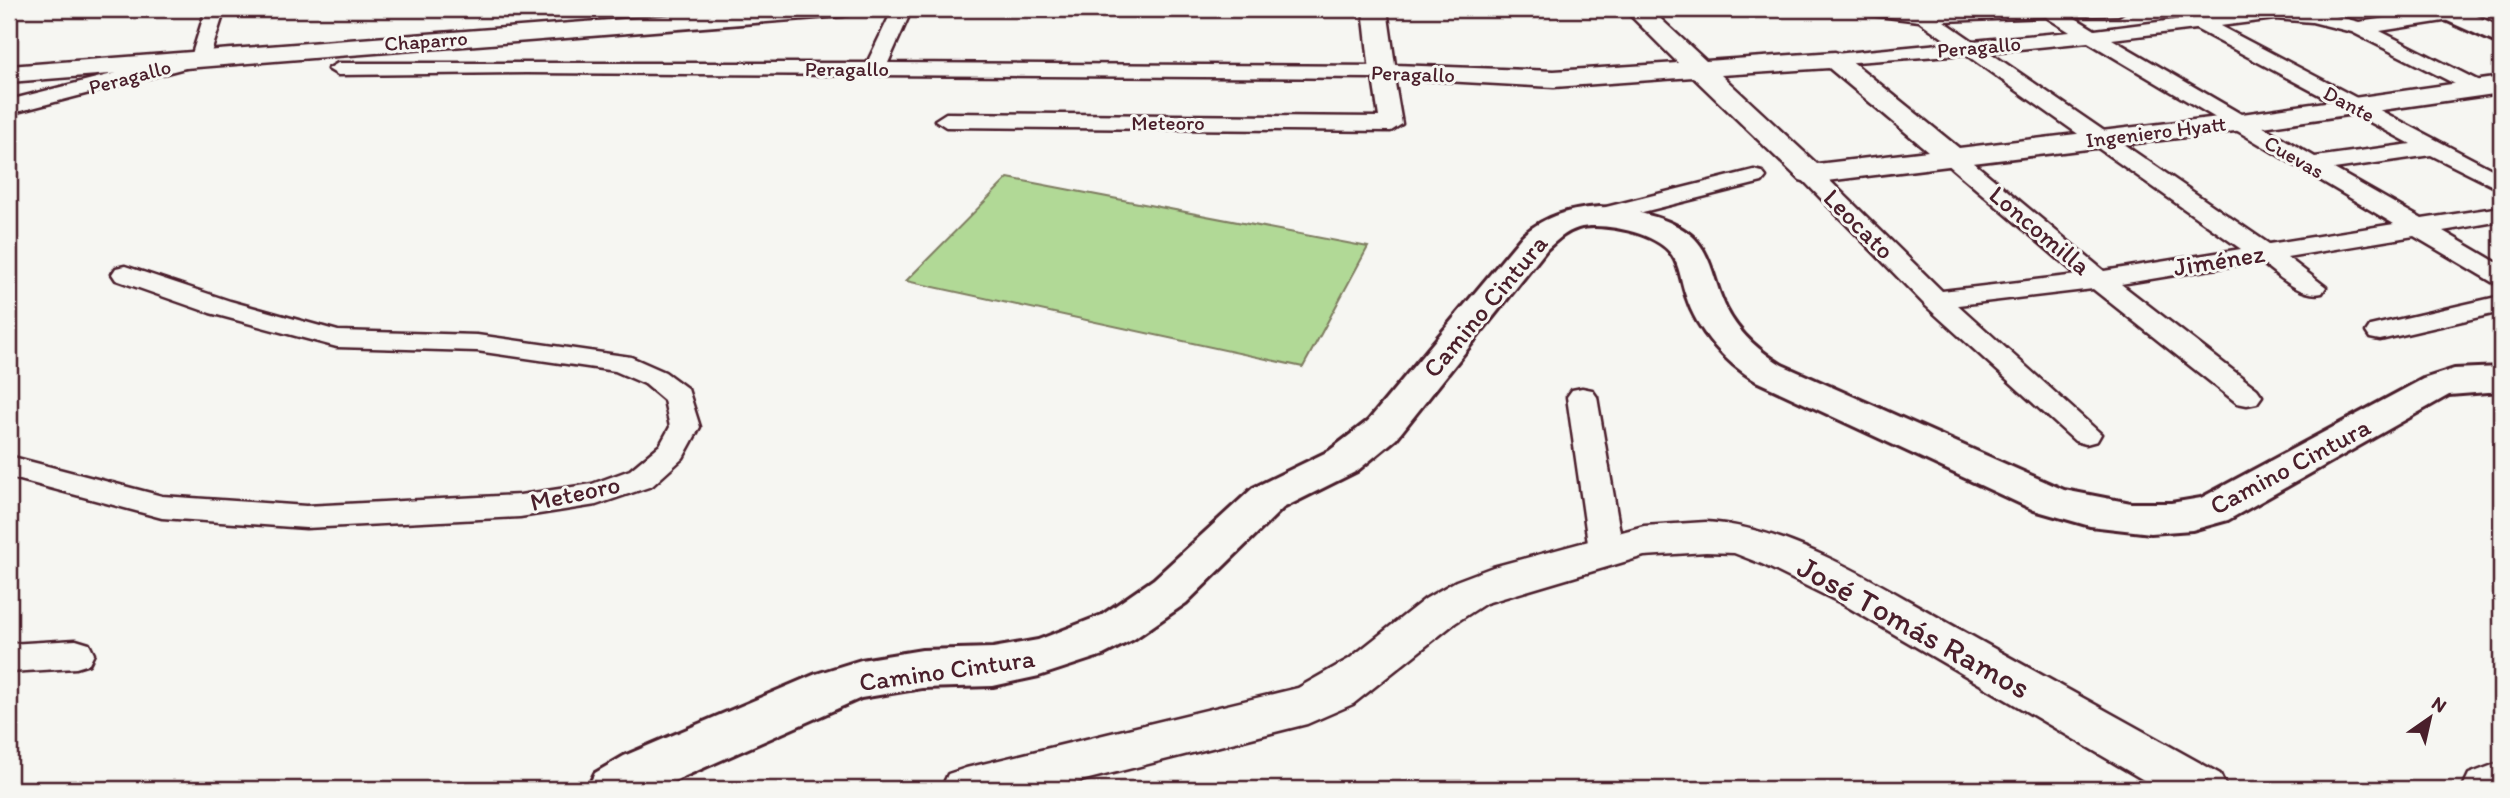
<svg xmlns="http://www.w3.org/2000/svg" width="2510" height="798" font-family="Itim,sans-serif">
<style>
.green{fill:#b1d996;stroke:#7e7c60;stroke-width:2}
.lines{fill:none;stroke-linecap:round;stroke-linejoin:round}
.minor-casing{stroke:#4a1f2b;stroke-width:5}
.tertiary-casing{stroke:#4a1f2b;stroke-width:5}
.secondary-casing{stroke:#4a1f2b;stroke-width:6}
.minor{fill:#f6f6f2;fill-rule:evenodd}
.tertiary{fill:#f6f6f2;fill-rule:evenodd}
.secondary{fill:#f6f6f2;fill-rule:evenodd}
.labels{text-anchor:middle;stroke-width:6;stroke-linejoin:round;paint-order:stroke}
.far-street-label{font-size:21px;fill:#4a1f2b;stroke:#f6f6f2}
.street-label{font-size:26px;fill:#4a1f2b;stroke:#f6f6f2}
.near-street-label{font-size:32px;fill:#4a1f2b;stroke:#f6f6f2}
</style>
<rect width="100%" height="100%" fill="#f6f6f2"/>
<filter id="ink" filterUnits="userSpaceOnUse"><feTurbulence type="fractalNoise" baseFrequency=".0143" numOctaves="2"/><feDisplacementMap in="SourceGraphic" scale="14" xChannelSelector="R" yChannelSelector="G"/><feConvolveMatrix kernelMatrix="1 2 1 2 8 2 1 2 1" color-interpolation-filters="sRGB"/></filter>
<g filter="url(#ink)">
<!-- green -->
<path class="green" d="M1008 178 1368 247 1303 367 906 281Z"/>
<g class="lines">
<defs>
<g id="minor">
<path d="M206 9H225L208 62 9 114V100L192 54Z"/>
<path d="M893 9H912L888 63 1383 66 1393 72 1402 124 1391 131 946 127 935 120 946 113 1379 117 1373 78 526 73 338 75 328 69 338 63H867Z"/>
<path d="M1861 9H2128L2118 15 2072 16 2095 30 2262 9 2313 10 2359 22 2446 9H2491L2482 15 2380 31 2485 84 2488 89 2477 95 2352 32 2312 22 2275 19 2220 26 2501 174V190L2431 155 2334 169 2422 219 2501 207V221L2443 231 2501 265V284L2492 282 2414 236 2287 257 2326 287 2322 293C2300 298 2277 274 2259 261L2121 284 2257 389 2262 396 2257 403 2247 405 2237 403 2093 289 1958 305 2101 434 2097 441 2086 444 2075 441 1926 306 1802 179 1798 174 1802 169H1818L1942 291 2077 275 1946 163 1942 158 1946 153H1962L2104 271 2241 249 1965 54 1828 64 1825 60 1835 54 1950 43 1919 21 1871 15ZM2046 17 2070 32 1973 41 1944 21ZM2196 29 2411 144 2315 157 2112 39ZM2088 42 2394 224 2269 244 1989 52Z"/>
<path d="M1754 170 1762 172 1766 177 1762 182 1603 222 1594 220 1591 215 1594 210Z"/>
<path d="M125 266 230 301 338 331 477 335 631 357 665 372 688 389 700 427 683 458 652 486 596 505 520 517 306 528 162 518 9 477V456L162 496 306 506 520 495 592 484 630 470 660 445 670 427 664 400 645 384 615 371 477 351 337 347 210 313 116 280 112 274 116 268Z"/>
<path d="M2501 296V312L2380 340 2370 338 2366 332 2370 326Z"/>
<path d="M1582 388 1592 390 1597 397 1623 550 1618 559 1606 562 1594 559 1589 550 1567 397 1572 390Z"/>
<path d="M76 640 89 644 94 654 89 664 76 668 9 672V644Z"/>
</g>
<g id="tertiary">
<path d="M754 9H855L851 14 843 16 9 82V66Z"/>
<path d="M1363 9H1387L1395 65 1554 71 1678 63 1624 9H1650L1706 61 1835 52 1844 55 1959 148 2235 115 2501 77V93L2235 131 1810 183 1800 180 1693 77 1554 87 1374 77 1370 72ZM1829 68 1928 151 1817 164 1721 75Z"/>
<path d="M1706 522C1797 528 1889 591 1968 634 2052 681 2136 727 2220 774L2227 789H2159L1841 603 1762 564 1734 553 1706 552 1644 556 1486 603 1455 623 1353 704 1307 724 1049 789H941L948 774 966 768 1298 688 1349 659 1425 599 1456 581 1493 567 1644 526Z"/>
<path d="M2501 762V789H2462L2469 774Z"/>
</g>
<g id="secondary">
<path d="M2429 9H2461L2501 27V45L2432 14Z"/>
<path d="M1600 207C1630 210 1669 216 1692 236 1710 252 1713 277 1722 299 1733 328 1756 349 1782 365L2064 490 2131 503H2171L2201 498 2423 379 2454 369 2501 367V391L2449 395 2228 520 2192 530 2151 533 2090 526 2034 510 1756 381C1725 362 1697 331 1686 296 1681 282 1680 266 1672 255 1658 233 1602 221 1578 228 1565 232 1556 241 1547 249L1396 439 1357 471 1283 508 1186 603 1134 639 1103 655 1039 676 993 686 922 688 861 698 656 789H587L595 773 624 756 816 674 861 660 922 650 993 648 1038 640 1102 615 1154 579 1253 488 1329 451 1368 421 1523 235C1546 215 1571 209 1600 207Z"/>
</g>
</defs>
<!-- minor casing -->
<use href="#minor" class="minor-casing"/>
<!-- tertiary casing -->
<use href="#tertiary" class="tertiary-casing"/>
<!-- secondary casing -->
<use href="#secondary" class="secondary-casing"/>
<!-- minor -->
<use href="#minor" class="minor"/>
<!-- tertiary -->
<use href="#tertiary" class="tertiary"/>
<!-- secondary -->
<use href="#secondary" class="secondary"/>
</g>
</g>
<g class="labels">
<!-- far-street labels -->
<g class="far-street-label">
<text transform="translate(426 41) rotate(-4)" y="7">Chaparro</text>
<text transform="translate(1979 47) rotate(-5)" y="7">Peragallo</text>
<text x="847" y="76">Peragallo</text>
<text transform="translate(1413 74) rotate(2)" y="7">Peragallo</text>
<text transform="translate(130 77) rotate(-15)" y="7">Peragallo</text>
<text transform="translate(2349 104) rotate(28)" y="7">Dante</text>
<text x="1168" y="130">Meteoro</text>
<text transform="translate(2156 132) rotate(-7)" y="7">Ingeniero Hyatt</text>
<text transform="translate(2294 157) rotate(30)" y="7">Cuevas</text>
</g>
<!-- street labels -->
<g class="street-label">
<text transform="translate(1859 224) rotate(45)" y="9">Leocato</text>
<text transform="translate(2040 230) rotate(40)" y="9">Loncomilla</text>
<text transform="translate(2219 260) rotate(-9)" y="9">Jiménez</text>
<text transform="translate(1485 306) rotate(-50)" y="9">Camino Cintura</text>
<text transform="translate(2290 466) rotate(-28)" y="9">Camino Cintura</text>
<text transform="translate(575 493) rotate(-12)" y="9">Meteoro</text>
<text transform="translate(947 670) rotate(-8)" y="9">Camino Cintura</text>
</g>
<!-- near-street labels -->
<g class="near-street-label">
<text transform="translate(1914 627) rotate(29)" y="11">José Tomás Ramos</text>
</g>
</g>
<!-- margin -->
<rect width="2510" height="798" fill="none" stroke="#f6f6f2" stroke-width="35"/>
<rect x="18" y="18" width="2475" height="763" fill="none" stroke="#4a1f2b" stroke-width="2.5" filter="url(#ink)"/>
<!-- north arrow -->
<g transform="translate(2430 718) rotate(34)" stroke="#f6f6f2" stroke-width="5" paint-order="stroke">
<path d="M0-5L12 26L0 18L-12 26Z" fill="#4a1f2b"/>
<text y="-10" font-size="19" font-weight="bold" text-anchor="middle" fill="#4a1f2b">N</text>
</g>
</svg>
